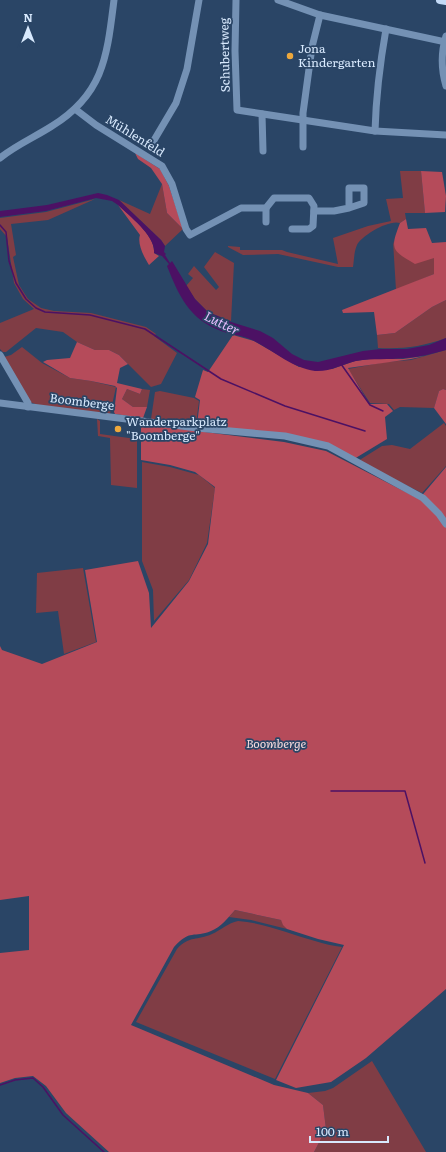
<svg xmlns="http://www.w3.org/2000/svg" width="446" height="1152" font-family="Literata,serif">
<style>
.green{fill:#803d45}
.forest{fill:#b54b5a}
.water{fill:#4c1164}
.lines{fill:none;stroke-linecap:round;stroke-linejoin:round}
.stream{stroke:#4c1164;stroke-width:1.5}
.minor{stroke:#7491b4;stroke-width:7}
.major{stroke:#c3daf7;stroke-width:8}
.poi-dot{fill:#eea83c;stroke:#2a4566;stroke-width:1.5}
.labels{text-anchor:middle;stroke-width:3.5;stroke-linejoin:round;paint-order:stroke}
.poi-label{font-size:12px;fill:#d8e9fd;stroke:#2a4566;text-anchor:start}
.street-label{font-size:12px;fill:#d8e9fd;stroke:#2a4566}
.park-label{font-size:12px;font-style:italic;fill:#f7d9db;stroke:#2a4566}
.water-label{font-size:13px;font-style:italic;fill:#e8bcfe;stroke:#2a4566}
</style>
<rect width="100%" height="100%" fill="#2a4566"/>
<!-- green -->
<g class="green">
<path d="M400 171H421L425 213H405L406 219 400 223C389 219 361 236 357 245 354 251 354 261 353 267H338L278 254 243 255 228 247V246L240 247V250H282L287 252 338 264 333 238 368 226 391 221 386 199 403 198Z"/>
<path d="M162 184 167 213 183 229 165 246 161 240 119 200 150 214Z"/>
<path d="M95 199 48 220 11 224 16 255 13 257 19 285 28 299 41 308 54 311 91 313 146 327 156 334 154 336 177 353 161 384 151 387 119 355 109 350H95L77 342 63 332 36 328 6 352H3L0 349V323L34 309 23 299 14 283 7 237 0 229V218L46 212Z"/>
<path d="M393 241 395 248 434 258V274L396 290Z"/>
<path d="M215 252 234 263 231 321 208 312 195 299 186 286 193 278 188 274 194 266 216 290 219 287 204 267Z"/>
<path d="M446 300V338C421 347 404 349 378 348L377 335 395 333 432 307Z"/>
<path d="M22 347 42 363 70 378 91 381 116 387 110 414 38 405 30 402 4 357 11 355Z"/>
<path d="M446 350V390L443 389 439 391 434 408 400 407 394 410 389 404 370 403 348 369 385 362 411 360Z"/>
<path d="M127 389 140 394 142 389 150 390 147 407H133L122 399Z"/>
<path d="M160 391 194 398 199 401 196 424 151 419 155 392Z"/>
<path d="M97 419 100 421V434L136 439V435H137V488L111 485 110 438 98 436Z"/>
<path d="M444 423 446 426V466L422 493 358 461 382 446 392 445 410 449Z"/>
<path d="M142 462 170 467 199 475 215 488 207 543 189 580 154 621 153 590 142 561Z"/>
<path d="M83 568 96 642 64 654 58 611 36 613 37 573Z"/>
<path d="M235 910 281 920 287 929 251 920 229 917Z"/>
<path d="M238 921C265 923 289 934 315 941 324 944 333 946 342 947L275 1079 136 1022 177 949C190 935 197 941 212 934 221 930 228 923 238 921Z"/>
<path d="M372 1061 426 1152H314L326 1129 323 1105 308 1093 325 1091 333 1088Z"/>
</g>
<!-- forest -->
<g class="forest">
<path d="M135 153 160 169 169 186 183 229 167 213 162 184 151 168 138 159Z"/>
<path d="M421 171 442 172 446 196 445 212 425 213Z"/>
<path d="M118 205C130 216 156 236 154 253L159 256 149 265C144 257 137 244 140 235Z"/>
<path d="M406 219 408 229 426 228 432 243 446 242V300L432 307 395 333 377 335 374 312 343 313 342 310 434 274V258L415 264C391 250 390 249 400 223Z"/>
<path d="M233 335 254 341 299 367 332 369 355 361 378 358 403 359 424 356 411 359 348 368 369 404H387L393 411 385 417 387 439 354 459 328 444 197 425 200 400 195 397 203 370 208 372Z"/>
<path d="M77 342 95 350H109L119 355 128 364 120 368 117 383 142 389 140 394 127 389 122 399 133 407H147L143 418 115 414 114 412 117 388 115 386 91 381 70 378 43 362 47 360 70 358Z"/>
<path d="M443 389 446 390V424L434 408 439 391Z"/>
<path d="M141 424 284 442 326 451 419 499 446 467V989L366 1058 331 1082 296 1088 276 1080 344 945 318 939 287 929 283 925 281 920 235 910C228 918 221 927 211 931 194 938 190 929 174 947L131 1025 274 1085 308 1093 323 1105 326 1129 314 1152H109L66 1113 46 1086 33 1076 15 1078 0 1083V953L29 950V896L0 900V646L2 650 42 664 97 642 85 570 138 561 149 593 151 628 189 581 208 544 215 487 195 472 170 465 141 460Z"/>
</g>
<!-- water -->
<path class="water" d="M98 193 107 195 119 200 161 240 165 246 164 252 166 254 165 255 170 263 172 261 195 299 208 312 231 322 260 331 273 338 292 354 304 360 318 362 363 351 381 349H407L429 345 446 338V350C432 354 419 357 405 358 388 360 373 358 356 361 343 364 330 372 315 371 293 368 275 352 256 342 246 336 233 335 221 331 189 319 179 296 167 266L169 264 162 256 154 253C156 236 129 216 118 205L112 201 96 198 46 211 0 217V211L47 205Z"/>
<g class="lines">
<!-- stream -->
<g class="stream">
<path d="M0 225 6 232 9 261 16 283 26 299 36 308 45 312 90 315 145 329 221 379 285 406 365 431"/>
<path d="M341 364 370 405 383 411"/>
<path d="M331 791H405L425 863"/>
<path d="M0 1085 15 1080 33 1078 43 1087 63 1115 104 1152"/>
</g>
<!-- minor -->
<g class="minor">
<path d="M236 0 235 51 237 110 375 131 446 135"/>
<path d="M278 0 320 15 446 42"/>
<path d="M446 36C441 52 441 69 446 86"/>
<path d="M75 109 96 125 162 166 172 184 186 229 190 235 241 208H266L274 198H309L314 206 313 226 309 229H292"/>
<path d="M262 114 263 151"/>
<path d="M375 131C376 96 380 63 386 29"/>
<path d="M150 147 176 103 187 69 199 0"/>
<path d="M303 147V113L312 47 320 15"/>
<path d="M0 158C16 145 35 137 52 126 104 94 107 56 114 0"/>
<path d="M266 208V222"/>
<path d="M314 211H334L349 208V188H364V203L349 208"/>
<path d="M0 355 28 403V407"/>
<path d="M0 403 197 428 285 436 328 446 423 498 439 514 446 524"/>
</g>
<!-- major -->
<path class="major" d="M440 0 446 1"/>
</g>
<!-- markers -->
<g class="poi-dot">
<circle cx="290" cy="56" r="4"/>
<circle cx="118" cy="429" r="4"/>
</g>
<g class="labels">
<!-- poi labels -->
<g class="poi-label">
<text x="298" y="53">Jona<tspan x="298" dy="14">Kindergarten</tspan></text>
<text x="126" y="426">Wanderparkplatz<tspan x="126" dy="14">"Boomberge"</tspan></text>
</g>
<!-- street labels -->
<g class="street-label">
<text transform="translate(225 55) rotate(-91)" y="4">Schubertweg</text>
<text transform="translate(135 136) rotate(32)" y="4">Mühlenfeld</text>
<text transform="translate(82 402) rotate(7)" y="4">Boomberge</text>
</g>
<!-- park labels -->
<g class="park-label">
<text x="276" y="748">Boomberge</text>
</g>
<!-- water labels -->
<g class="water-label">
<text transform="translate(222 323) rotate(26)" y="5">Lutter</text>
</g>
</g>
<!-- north arrow -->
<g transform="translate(28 28)" stroke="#2a4566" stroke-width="3" paint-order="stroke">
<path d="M0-3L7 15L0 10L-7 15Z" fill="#d8e9fd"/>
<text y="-6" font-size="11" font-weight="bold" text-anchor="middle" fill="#d8e9fd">N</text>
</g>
<!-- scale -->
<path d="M310 1136v6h78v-6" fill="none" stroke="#d8e9fd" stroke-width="2"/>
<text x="316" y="1136" font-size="12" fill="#d8e9fd" stroke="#2a4566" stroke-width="3" paint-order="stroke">100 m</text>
</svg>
